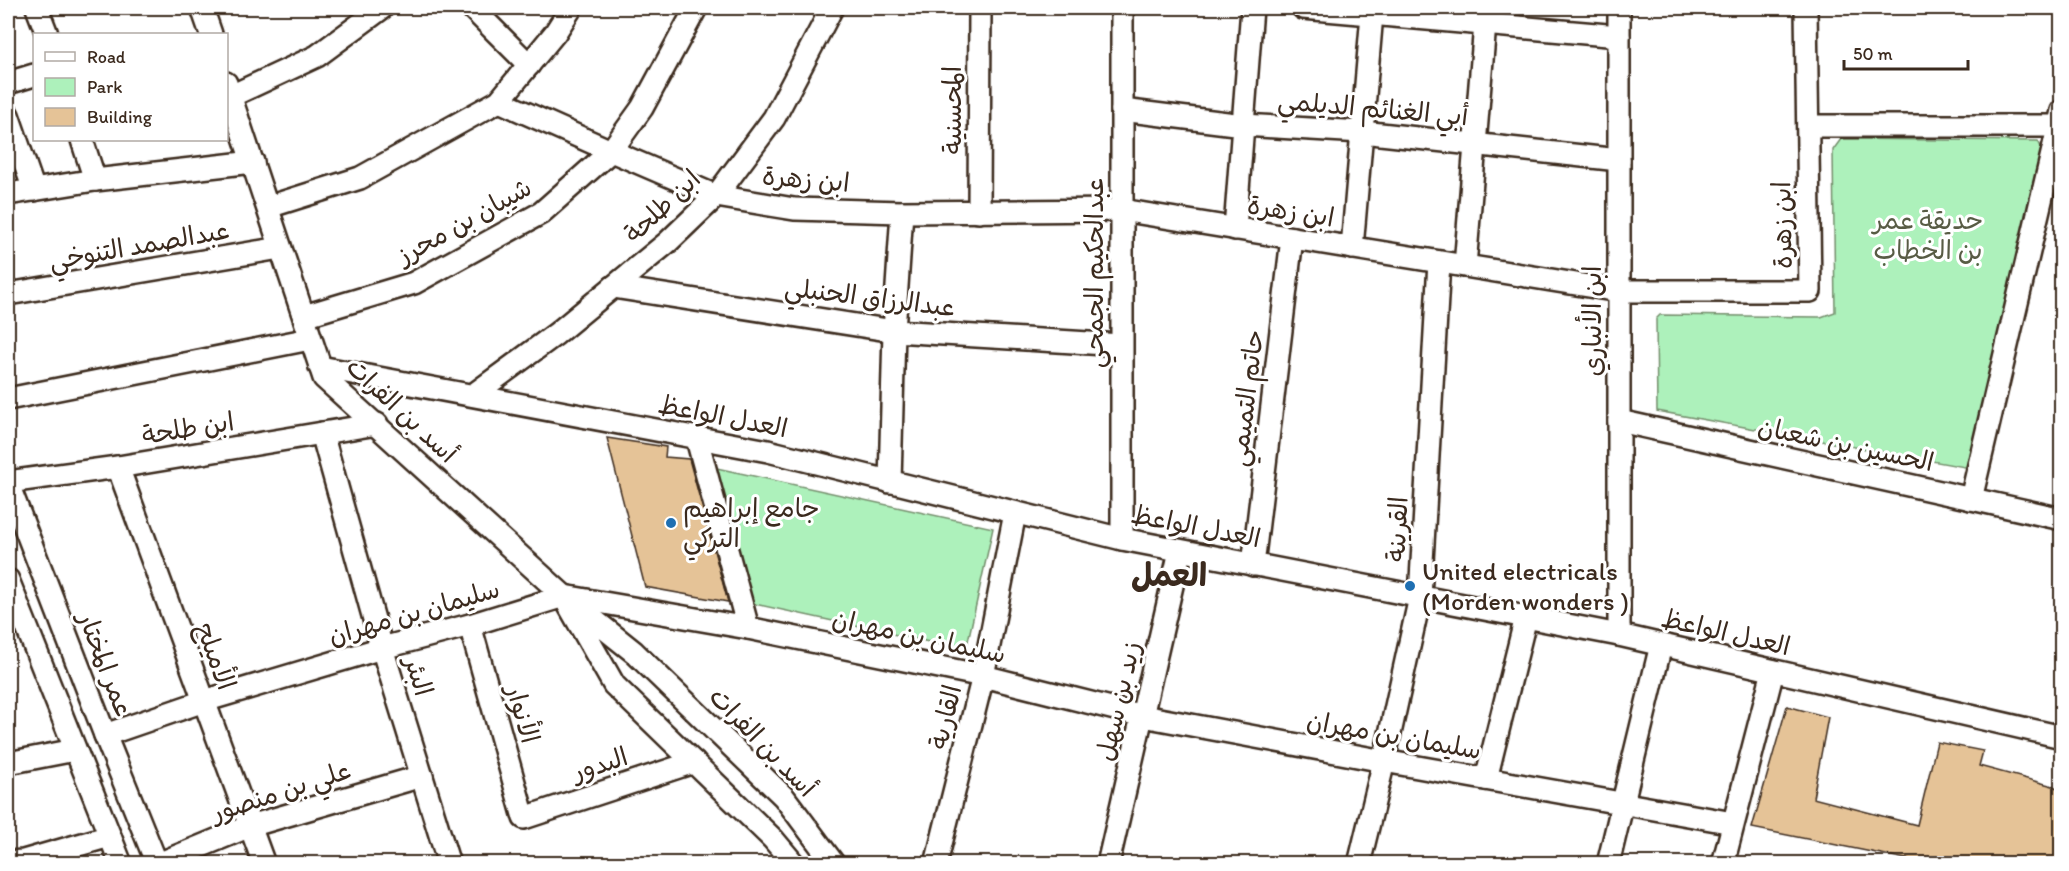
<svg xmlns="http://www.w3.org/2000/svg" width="2069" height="871" font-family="Itim,'Playpen Sans Arabic',sans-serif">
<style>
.green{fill:#adf1bb;stroke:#748e6c;stroke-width:1.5}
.building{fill:#e5c397;stroke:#3b2a1e;stroke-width:1.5}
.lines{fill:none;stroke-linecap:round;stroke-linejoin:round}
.minor-casing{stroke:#3b2a1e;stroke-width:26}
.minor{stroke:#fff;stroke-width:21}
.poi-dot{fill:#1f6fb2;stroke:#fff;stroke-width:2}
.labels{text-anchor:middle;stroke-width:6;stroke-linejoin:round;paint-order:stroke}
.street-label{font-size:26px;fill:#3b2a1e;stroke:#fff}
.park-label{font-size:26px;fill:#585c45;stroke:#fff}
.poi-label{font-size:26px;fill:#3b2a1e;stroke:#fff;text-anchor:start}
.district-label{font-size:32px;font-weight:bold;fill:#3b2a1e;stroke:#fff}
</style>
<rect width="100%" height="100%" fill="#fff"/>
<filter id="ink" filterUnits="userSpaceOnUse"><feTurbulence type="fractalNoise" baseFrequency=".0167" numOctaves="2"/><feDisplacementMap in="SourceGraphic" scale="12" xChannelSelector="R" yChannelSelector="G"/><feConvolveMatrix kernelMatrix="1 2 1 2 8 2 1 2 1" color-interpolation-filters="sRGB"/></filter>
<g filter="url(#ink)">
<!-- green -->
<g class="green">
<path d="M1841 139 2038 141 2044 153 1970 468 1657 411 1656 319 1660 315 1821 317 1835 312 1833 150Z"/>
<path d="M712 467 993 528 966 650 750 603Z"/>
</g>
<!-- building -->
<g class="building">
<path d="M607 438 666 447 665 457 689 459 728 602 645 587Z"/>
<path d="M1787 706 1828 717 1813 798 1917 825 1937 742 1983 751 1979 766 2053 786 2059 789 2061 864H1931L1752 828Z"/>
</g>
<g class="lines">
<defs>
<g id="minor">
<path d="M37 8 47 34"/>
<path d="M202 8 211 34"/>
<path d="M472 8 529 65"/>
<path d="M1303 8 1619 36"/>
<path d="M1619 8V635"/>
<path d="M8 83 34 75"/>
<path d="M226 83 324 378 564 596 634 652 784 797 834 864"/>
<path d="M231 96 317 56 382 8"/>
<path d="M499 101 611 151 716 196 794 209 902 212 1121 210 1619 291H1810L1806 8"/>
<path d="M1122 110 1243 125 1362 132 1619 160"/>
<path d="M8 115 34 190"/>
<path d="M1808 126H2058"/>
<path d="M82 140 95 180"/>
<path d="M8 194 95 180 253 162"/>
<path d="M268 207 360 178 499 101 555 33 571 8"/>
<path d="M979 212 980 8"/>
<path d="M1235 229 1252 8"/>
<path d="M1352 248 1372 14"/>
<path d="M1465 266 1485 24"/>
<path d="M613 287 894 331 1121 345"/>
<path d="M8 294 280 248"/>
<path d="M304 316 414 283 541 213 611 151 642 108 696 8"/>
<path d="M320 367 768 451 1122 539 1619 635 2062 737"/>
<path d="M473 395 556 334 668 242 716 196 774 118 832 8"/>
<path d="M8 399 310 339"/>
<path d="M1619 421 2062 519"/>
<path d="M322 433 382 648 449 864"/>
<path d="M697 439 748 628"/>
<path d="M118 467 264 864"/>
<path d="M8 482 118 467 377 424"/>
<path d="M890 482 894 331 902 212"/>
<path d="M8 484 105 735 157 864"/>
<path d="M1971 499 2062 111"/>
<path d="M1122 539V8"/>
<path d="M1253 565 1292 238"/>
<path d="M8 580 121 864"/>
<path d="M568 604 614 685 773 839 794 864"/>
<path d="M470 625 524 818 694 762"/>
<path d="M105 735 204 701 382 648 470 625 564 596 748 628 983 676 1143 716 1384 761 1733 823"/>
<path d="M8 763 75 750"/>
<path d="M1486 779 1526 617"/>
<path d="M8 862 23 861 110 836"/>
<path d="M158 864 250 826 422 776"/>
<path d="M936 864 983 676 1015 513"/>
<path d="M1108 864 1180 551"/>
<path d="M1359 864 1384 761 1420 597 1439 262"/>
<path d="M1608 864 1661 645"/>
<path d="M1723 864 1773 671"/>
</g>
</defs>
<!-- minor casing -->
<use href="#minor" class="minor-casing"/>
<!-- minor -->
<use href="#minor" class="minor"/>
</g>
</g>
<!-- markers -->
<g class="poi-dot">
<circle cx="671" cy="523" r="6"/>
<circle cx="1410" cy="586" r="6"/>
</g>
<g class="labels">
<!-- street labels -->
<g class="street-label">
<text transform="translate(1373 108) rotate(5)" y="9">أبي الغنائم الديلمي</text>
<text transform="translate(952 110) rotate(-90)" y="9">المحسنية</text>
<text transform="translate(806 179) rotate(5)" y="9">ابن زهرة</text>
<text transform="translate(662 206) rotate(-43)" y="9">ابن طلحة</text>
<text transform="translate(1291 211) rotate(9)" y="9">ابن زهرة</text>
<text transform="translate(464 221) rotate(-29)" y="9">شيبان بن محرز</text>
<text transform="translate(1782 225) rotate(-91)" y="9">ابن زهرة</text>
<text transform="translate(139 245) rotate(-10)" y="9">عبدالصمد التنوخي</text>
<text transform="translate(1094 273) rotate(-90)" y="9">عبدالحكيم الجمحي</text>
<text transform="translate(870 297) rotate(7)" y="9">عبدالرزاق الحنبلي</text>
<text transform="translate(1592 321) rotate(-90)" y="9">ابن الأنباري</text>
<text transform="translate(1246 398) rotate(-83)" y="9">حاتم التميمي</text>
<text transform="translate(402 410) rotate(43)" y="9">أسد بن الفرات</text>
<text transform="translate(723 416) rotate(11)" y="9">العدل الواعظ</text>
<text transform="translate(188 428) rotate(-9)" y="9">ابن طلحة</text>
<text transform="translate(1846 444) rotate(12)" y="9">الحسين بن شعبان</text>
<text transform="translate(1196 526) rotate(11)" y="9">العدل الواعظ</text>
<text transform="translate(1397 529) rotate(-87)" y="9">القرينة</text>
<text transform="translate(414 612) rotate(-16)" y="9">سليمان بن مهران</text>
<text transform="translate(1726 632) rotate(13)" y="9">العدل الواعظ</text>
<text transform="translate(919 636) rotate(12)" y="9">سليمان بن مهران</text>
<text transform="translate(216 656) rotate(70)" y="9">الأميلح</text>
<text transform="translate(106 664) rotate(69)" y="9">عمر المختار</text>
<text transform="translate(419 676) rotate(73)" y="9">البئر</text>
<text transform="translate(1118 701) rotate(-77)" y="9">زيد بن سهل</text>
<text transform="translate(523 714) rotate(74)" y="9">الأنوار</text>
<text transform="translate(945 717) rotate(-76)" y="9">القارية</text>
<text transform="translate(1394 735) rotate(10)" y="9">سليمان بن مهران</text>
<text transform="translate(763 742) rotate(46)" y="9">أسد بن الفرات</text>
<text transform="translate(600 764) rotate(-18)" y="9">البدور</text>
<text transform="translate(281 791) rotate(-18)" y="9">علي بن منصور</text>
</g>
<!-- park labels -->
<g class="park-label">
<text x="1928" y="229">حديقة عمر<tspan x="1928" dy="30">بن الخطاب</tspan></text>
</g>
<!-- poi labels -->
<g class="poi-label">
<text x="683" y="517">جامع إبراهيم<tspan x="683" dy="30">التركي</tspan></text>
<text x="1422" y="580">United electricals<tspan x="1422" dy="30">(Morden wonders )</tspan></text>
</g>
<!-- district labels -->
<g class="district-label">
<text x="1169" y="586">العمل</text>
</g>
</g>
<!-- margin -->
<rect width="2069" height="871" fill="none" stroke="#fff" stroke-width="30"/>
<rect x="15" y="15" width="2039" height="841" fill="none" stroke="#3b2a1e" stroke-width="2" filter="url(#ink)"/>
<!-- legend -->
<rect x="33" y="33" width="195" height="108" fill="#ffffff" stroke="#b1aaa5" stroke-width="1.5"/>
<rect x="45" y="52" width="30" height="9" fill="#ffffff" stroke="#b1aaa5" stroke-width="1.5"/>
<text x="87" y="63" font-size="18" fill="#3b2a1e">Road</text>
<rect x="45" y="78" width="30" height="18" fill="#adf1bb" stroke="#b1aaa5" stroke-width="1.5"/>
<text x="87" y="93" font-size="18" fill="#3b2a1e">Park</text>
<rect x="45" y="108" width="30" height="18" fill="#e5c397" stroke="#b1aaa5" stroke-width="1.5"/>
<text x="87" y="123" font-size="18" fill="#3b2a1e">Building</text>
<!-- scale -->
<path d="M1844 60v9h124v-9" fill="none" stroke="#3b2a1e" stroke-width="3"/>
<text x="1853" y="60" font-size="18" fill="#3b2a1e" stroke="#ffffff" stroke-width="4.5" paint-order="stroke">50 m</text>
</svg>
